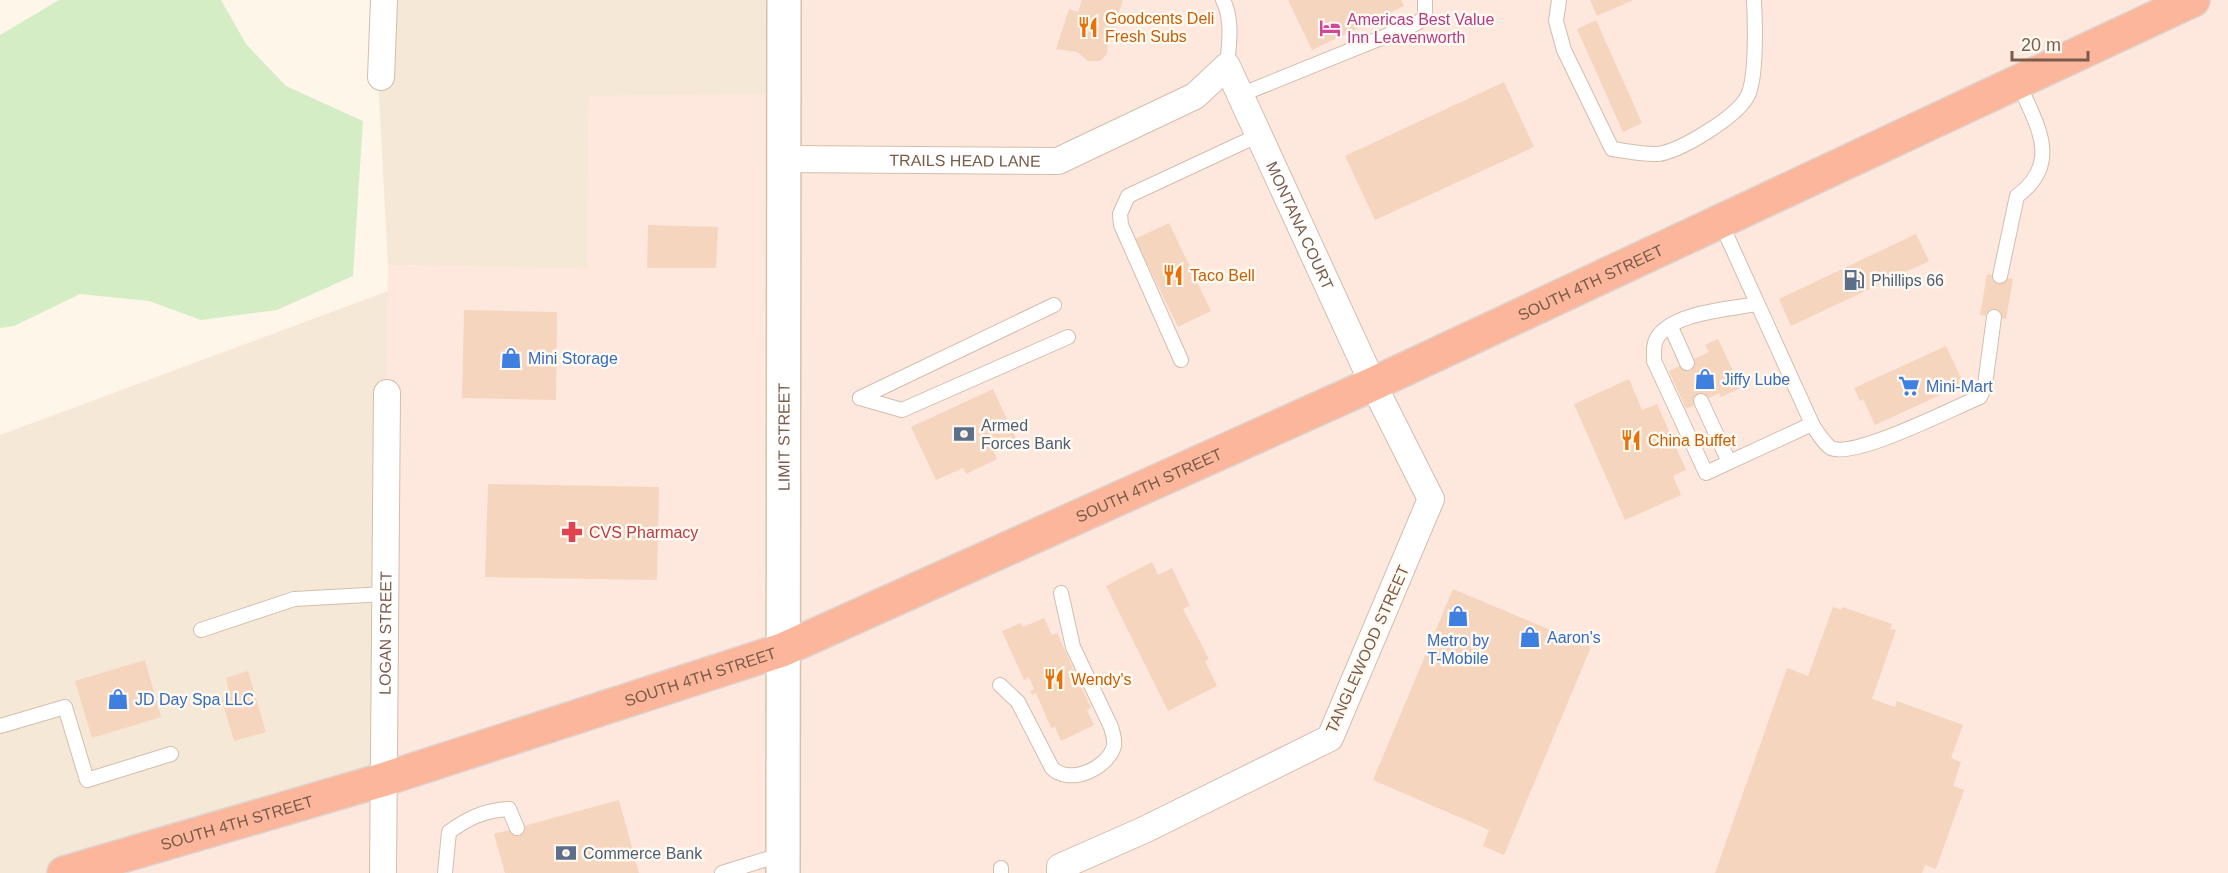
<svg xmlns="http://www.w3.org/2000/svg" width="2228" height="873" font-family="Arial,sans-serif">
<style>
.residential{fill:#f6e8d6}
.commercial{fill:#fee7dc}
.green{fill:#d5edc5}
.building{fill:#f5d5be}
.lines{fill:none;stroke-linecap:round;stroke-linejoin:round}
.lane-casing{stroke:#d2bead;stroke-width:16}
.street-casing{stroke:#d2bead;stroke-width:28}
.secondary-casing{stroke:#d7c0ac;stroke-width:36}
.highway-casing{stroke:#ddd5d0;stroke-width:36}
.lane{stroke:#fff;stroke-width:14}
.street{stroke:#fff;stroke-width:26}
.secondary{stroke:#fff;stroke-width:33}
.highway{stroke:#fbb69c;stroke-width:33}
.labels{text-anchor:middle;stroke-width:5;stroke-linejoin:round;paint-order:stroke}
.food-label{font-size:16px;fill:#c56008;stroke:#fffaf1;text-anchor:start}
.hotel-label{font-size:16px;fill:#b23c85;stroke:#fffaf1;text-anchor:start}
.street-label{font-size:16px;fill:#7b5c4a;stroke:#fffaf1}
.service-label{font-size:16px;fill:#4e5e75;stroke:#fffaf1;text-anchor:start}
.shop-label{font-size:16px;fill:#366cbe;stroke:#fffaf1;text-anchor:start}
.health-label{font-size:16px;fill:#be3a42;stroke:#fffaf1;text-anchor:start}
</style>
<rect width="100%" height="100%" fill="#fef6e9"/>
<!-- residential -->
<g class="residential">
<path d="M382 0H784V95L589 96 587 269 388 265 378 78Z"/>
<path d="M388 291 382 780 64 873H0V435Z"/>
</g>
<!-- commercial -->
<path class="commercial" d="M784 0H2228V873H64L382 780 388 265 587 269 589 96 784 94Z"/>
<!-- green -->
<path class="green" d="M59 0H221L246 44 286 86 363 121 353 276 277 310 201 320 149 301 80 294 14 326 0 328V35Z"/>
<!-- building -->
<g class="building">
<path d="M1082 0H1123L1108 43 1107 54 1100 61H1088L1077 52 1056 49 1069 9 1078 12Z"/>
<path d="M1288 0H1401L1404 6 1312 50Z"/>
<path d="M1590 0H1633L1597 16Z"/>
<path d="M1596 20 1642 123 1623 132 1577 29Z"/>
<path d="M1504 82 1534 147 1375 220 1345 156Z"/>
<path d="M1169 223 1211 311 1178 327 1135 239Z"/>
<path d="M648 225 718 227 716 268H647Z"/>
<path d="M1916 234 1929 261 1791 326 1779 299Z"/>
<path d="M1987 274 2013 279 2006 319 1980 315Z"/>
<path d="M464 310 557 312 556 400 462 398Z"/>
<path d="M1718 339 1741 388 1721 397 1719 393 1686 409 1669 371 1709 352 1705 345Z"/>
<path d="M1946 346 1964 384 1875 425 1863 399 1860 401 1854 388Z"/>
<path d="M1629 379 1642 410 1657 404 1686 470 1673 476 1681 495 1625 520 1574 404Z"/>
<path d="M993 389 1017 441 994 452 997 459 966 474 963 468 936 480 911 427Z"/>
<path d="M488 484 659 487 657 580 485 577Z"/>
<path d="M1152 562 1158 575 1172 568 1190 606 1183 609 1209 659 1205 661 1217 686 1168 711 1106 586Z"/>
<path d="M1453 589 1591 647 1504 855 1483 846 1489 830 1373 780Z"/>
<path d="M1833 607 1841 610 1842 607 1892 624 1890 629 1896 630 1872 699 1895 707 1897 701 1963 725 1951 758 1961 762 1953 786 1964 790 1936 869 1925 865 1922 873H1715L1787 668 1808 676Z"/>
<path d="M1044 618 1052 635 1057 633 1091 708 1087 710 1094 725 1061 741 1055 727 1051 728 1036 693 1032 695 1030 691 1034 689 1029 677 1024 680 1002 631 1021 623 1023 627Z"/>
<path d="M145 660 161 717 92 738 75 681Z"/>
<path d="M248 671 266 732 234 741 221 698 230 695 226 678Z"/>
<path d="M619 800 639 873H505L494 834Z"/>
</g>
<g class="lines">
<defs>
<g id="lane">
<path d="M1223 0C1233 19 1229 45 1227 66"/>
<path d="M1559 0 1556 21 1564 50 1612 149C1627 151 1643 155 1658 154 1681 151 1736 117 1747 97 1757 80 1755 21 1754 0"/>
<path d="M1240 95 1413 25 1425 18V0"/>
<path d="M1720 221 1813 426C1818 433 1824 444 1831 448 1854 459 1953 408 1980 397L1985 385 1994 317"/>
<path d="M2000 276 2017 196C2063 162 2036 124 2018 82"/>
<path d="M1757 304C1731 309 1673 312 1657 338 1653 345 1654 353 1654 361L1706 473 1812 424"/>
<path d="M1671 327 1687 363"/>
<path d="M1181 360 1121 225 1120 214 1128 196 1259 135"/>
<path d="M860 398 902 410 1068 337"/>
<path d="M860 398 1054 305"/>
<path d="M1701 401 1729 462"/>
<path d="M201 630 294 599 385 594"/>
<path d="M1000 685 1018 702 1052 768C1070 786 1108 768 1114 746 1115 739 1113 734 1111 727L1073 647 1061 593"/>
<path d="M0 726 65 707 87 780 171 754"/>
<path d="M445 873 449 832C468 818 485 810 509 809L517 828"/>
<path d="M722 873 783 854"/>
<path d="M1001 873V868"/>
</g>
<g id="street">
<path d="M381 77 384 0"/>
<path id="s1" d="M785 159 1058 161 1195 96 1227 66 1373 384 1431 499 1330 738 1144 830 1060 867V873"/>
<path id="s2" d="M383 873 387 393"/>
</g>
<g id="secondary">
<path id="s3" d="M783 873 784 0"/>
</g>
<g id="highway">
<path id="s4" d="M64 873 382 780 782 650 1373 384 2193 0"/>
</g>
</defs>
<!-- lane casing -->
<use href="#lane" class="lane-casing"/>
<!-- street casing -->
<use href="#street" class="street-casing"/>
<!-- secondary casing -->
<use href="#secondary" class="secondary-casing"/>
<!-- highway casing -->
<use href="#highway" class="highway-casing"/>
<!-- lane -->
<use href="#lane" class="lane"/>
<!-- street -->
<use href="#street" class="street"/>
<!-- secondary -->
<use href="#secondary" class="secondary"/>
<!-- highway -->
<use href="#highway" class="highway"/>
</g>
<!-- icons -->
<defs>
<symbol id="restaurant-bare" viewBox="-9 -9 18 18"><path d="M-5-6h1v4h1v-4h1v4h1v-4h1v5L-1.5 .5V6h-2V.5L-5-1ZM5-6V6H3V1.5H1.5Q1.5-4 5-6Z" fill="#e8710a" stroke="#fffaf1" stroke-width="2.5" paint-order="stroke"/></symbol>
<symbol id="hotel-bare" viewBox="-9 -9 18 18"><path d="M-6-4.5h1.5V1H6V5H4.5V3h-9V5H-6ZM-4 0a1.8 1.8 0 1 1 3.6 0ZM.5 0V-2.5h3Q6-2.5 6 0Z" fill="#d1479c" stroke="#fffaf1" stroke-width="2.5" paint-order="stroke"/></symbol>
<symbol id="fuel-bare" viewBox="-9 -9 18 18"><path d="M-5.5-6h7V0h2V4h1.3V-2.5L3-4.5l.8-.8L6-3V5H2.5V1h-1V6h-7ZM-4.2-4.7v3.2H.2V-4.7Z" fill="#5c6f8a" stroke="#fffaf1" stroke-width="2.5" paint-order="stroke"/></symbol>
<symbol id="shop-bare" viewBox="-9 -9 18 18"><path d="M-5-2.5h2.3a2.7 3.5 0 0 1 5.4 0H5L5.5 6h-11ZM-1.5-2.5h3a1.5 2.3 0 0 0-3 0Z" fill="#3f7fe0" stroke="#fffaf1" stroke-width="2.5" paint-order="stroke"/></symbol>
<symbol id="supermarket-bare" viewBox="-9 -9 18 18"><path d="M-6-5.5h2.5l.6 2H6L4.5 2H-2.5L-4.4-4H-6ZM-1.5 3.2a1.3 1.3 0 1 0 .1 0ZM3 3.2a1.3 1.3 0 1 0 .1 0Z" fill="#3f7fe0" stroke="#fffaf1" stroke-width="2.5" paint-order="stroke"/></symbol>
<symbol id="bank-bare" viewBox="-9 -9 18 18"><path d="M-6-4H6V4H-6ZM0-2.3a2.3 2.3 0 1 0 0 4.6a2.3 2.3 0 1 0 0-4.6Z" fill="#5c6f8a" stroke="#fffaf1" stroke-width="2.5" paint-order="stroke"/></symbol>
<symbol id="pharmacy-bare" viewBox="-9 -9 18 18"><path d="M-2-6h4v4h4v4h-4v4h-4v-4h-4v-4h4Z" fill="#e0444e" stroke="#fffaf1" stroke-width="2.5" paint-order="stroke"/></symbol>
</defs>
<g fill-rule="evenodd">
<use href="#restaurant-bare" x="1073" y="12" width="30" height="30"/>
<use href="#hotel-bare" x="1315" y="13" width="30" height="30"/>
<use href="#restaurant-bare" x="1158" y="260" width="30" height="30"/>
<use href="#fuel-bare" x="1839" y="265" width="30" height="30"/>
<use href="#shop-bare" x="496" y="343" width="30" height="30"/>
<use href="#shop-bare" x="1690" y="364" width="30" height="30"/>
<use href="#supermarket-bare" x="1894" y="371" width="30" height="30"/>
<use href="#bank-bare" x="949" y="419" width="30" height="30"/>
<use href="#restaurant-bare" x="1616" y="425" width="30" height="30"/>
<use href="#pharmacy-bare" x="557" y="517" width="30" height="30"/>
<use href="#shop-bare" x="1443" y="601" width="30" height="30"/>
<use href="#shop-bare" x="1515" y="622" width="30" height="30"/>
<use href="#restaurant-bare" x="1039" y="664" width="30" height="30"/>
<use href="#shop-bare" x="103" y="684" width="30" height="30"/>
<use href="#bank-bare" x="551" y="838" width="30" height="30"/>
</g>
<g class="labels">
<!-- food labels -->
<g class="food-label">
<text x="1105" y="24">Goodcents Deli<tspan x="1105" dy="18">Fresh Subs</tspan></text>
<text x="1190" y="281">Taco Bell</text>
<text x="1648" y="446">China Buffet</text>
<text x="1071" y="685">Wendy's</text>
</g>
<!-- hotel labels -->
<g class="hotel-label">
<text x="1347" y="25">Americas Best Value<tspan x="1347" dy="18">Inn Leavenworth</tspan></text>
</g>
<!-- street labels -->
<g class="street-label">
<text dy="6" stroke="none"><textPath href="#s1" startOffset="180">TRAILS HEAD LANE</textPath></text>
<text dy="6" stroke="none"><textPath href="#s1" startOffset="644">MONTANA COURT</textPath></text>
<text dy="6" stroke="none"><textPath href="#s4" startOffset="1640">SOUTH 4TH STREET</textPath></text>
<text dy="6" stroke="none"><textPath href="#s3" startOffset="436">LIMIT STREET</textPath></text>
<text dy="6" stroke="none"><textPath href="#s4" startOffset="1154">SOUTH 4TH STREET</textPath></text>
<text dy="6" stroke="none"><textPath href="#s2" startOffset="240">LOGAN STREET</textPath></text>
<text transform="translate(1367 649) rotate(-66)" y="6">TANGLEWOOD STREET</text>
<text dy="6" stroke="none"><textPath href="#s4" startOffset="666">SOUTH 4TH STREET</textPath></text>
<text dy="6" stroke="none"><textPath href="#s4" startOffset="180">SOUTH 4TH STREET</textPath></text>
</g>
<!-- service labels -->
<g class="service-label">
<text x="1871" y="286">Phillips 66</text>
<text x="981" y="431">Armed<tspan x="981" dy="18">Forces Bank</tspan></text>
<text x="583" y="859">Commerce Bank</text>
</g>
<!-- shop labels -->
<g class="shop-label">
<text x="528" y="364">Mini Storage</text>
<text x="1722" y="385">Jiffy Lube</text>
<text x="1926" y="392">Mini-Mart</text>
<text x="1547" y="643">Aaron's</text>
<text x="1458" y="646" text-anchor="middle">Metro by<tspan x="1458" dy="18">T-Mobile</tspan></text>
<text x="135" y="705">JD Day Spa LLC</text>
</g>
<!-- health labels -->
<g class="health-label">
<text x="589" y="538">CVS Pharmacy</text>
</g>
</g>
<!-- scale -->
<path d="M2012 51v9h76v-9" fill="none" stroke="#7b5c4a" stroke-width="3"/>
<text x="2021" y="51" font-size="18" fill="#7b5c4a" stroke="#fffaf1" stroke-width="4.5" paint-order="stroke">20 m</text>
</svg>
